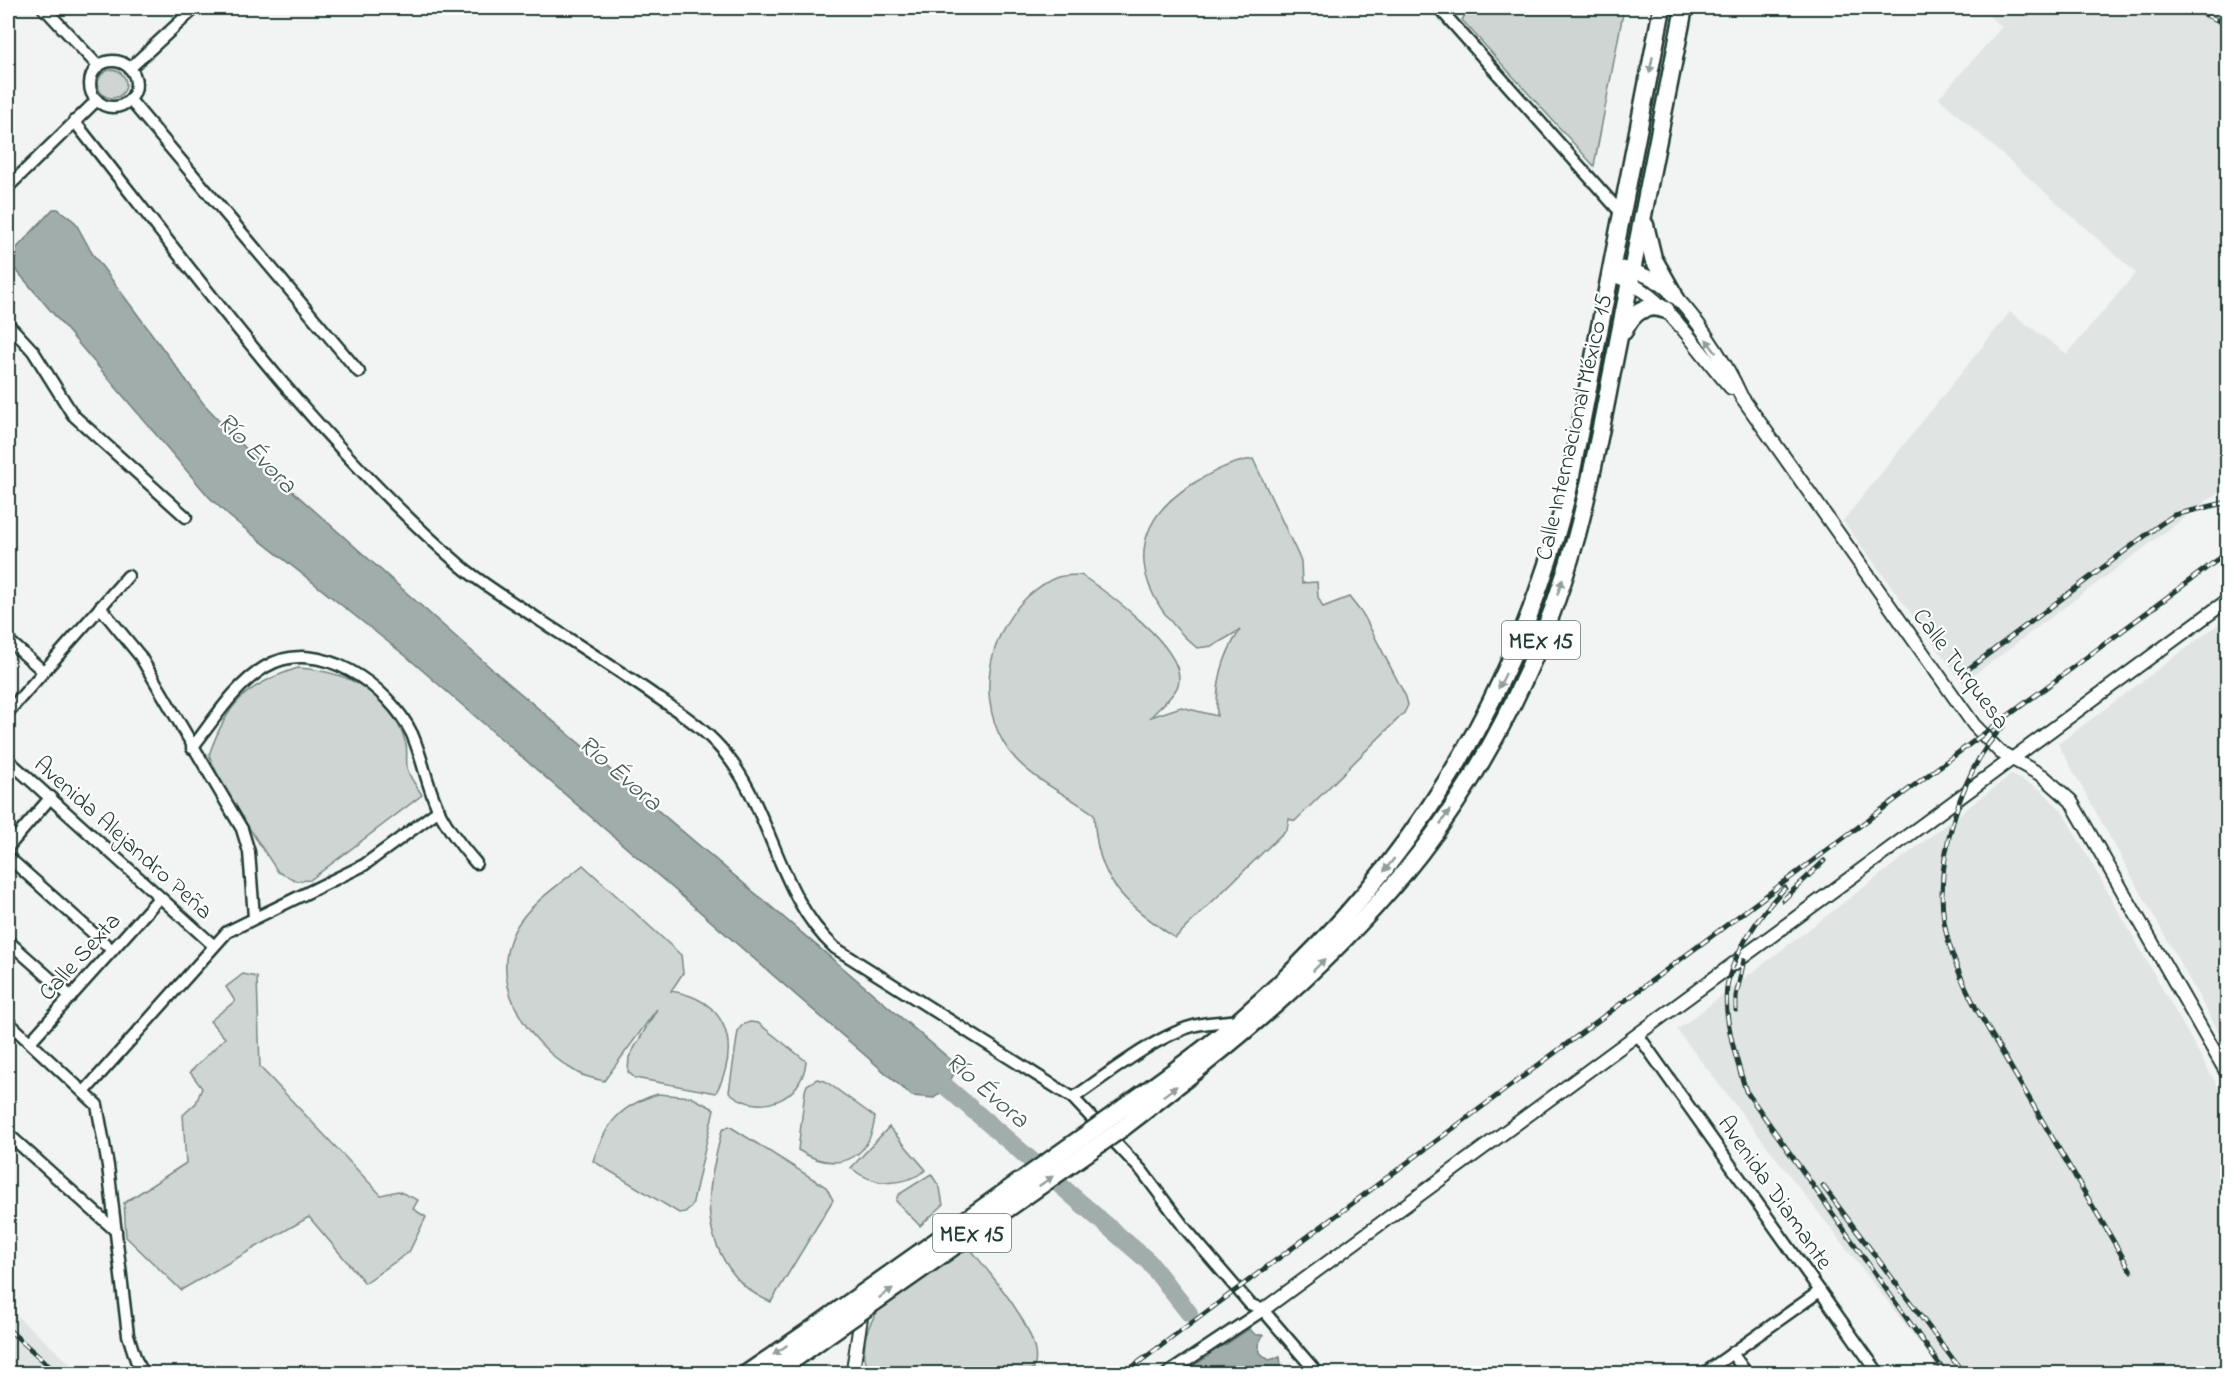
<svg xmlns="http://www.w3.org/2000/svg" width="2235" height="1381" font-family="'Indie Flower',sans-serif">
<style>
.built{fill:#e0e4e3}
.green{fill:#ced5d3;stroke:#768984;stroke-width:1.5}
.water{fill:#a1adaa;stroke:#6d807b;stroke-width:1.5}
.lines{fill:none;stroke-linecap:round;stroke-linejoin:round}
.river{stroke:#a1adaa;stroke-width:18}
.minor-casing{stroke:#1f3d34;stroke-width:15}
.tertiary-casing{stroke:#1f3d34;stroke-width:16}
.primary-casing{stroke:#1f3d34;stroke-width:21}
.minor{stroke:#fff;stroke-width:10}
.tertiary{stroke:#fff;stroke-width:12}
.primary{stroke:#fff;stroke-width:16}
.rail-casing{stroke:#1f3d34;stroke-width:5}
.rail{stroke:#fff;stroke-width:3;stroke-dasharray:9;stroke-linecap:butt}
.primary-bridge-casing{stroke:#1f3d34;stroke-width:21;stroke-linecap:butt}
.primary-bridge{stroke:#fff;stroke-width:16}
.oneway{fill:#8f9e9a}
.labels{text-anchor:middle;stroke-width:4.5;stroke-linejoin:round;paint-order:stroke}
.shield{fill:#fff;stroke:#627771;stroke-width:1.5}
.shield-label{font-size:22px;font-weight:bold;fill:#1f3d34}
.street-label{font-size:24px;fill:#1f3d34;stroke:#fff}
.water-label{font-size:26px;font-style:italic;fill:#465f57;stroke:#fff}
</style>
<rect width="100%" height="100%" fill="#f2f3f3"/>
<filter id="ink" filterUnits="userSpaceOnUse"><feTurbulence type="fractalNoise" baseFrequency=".0167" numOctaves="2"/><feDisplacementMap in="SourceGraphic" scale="12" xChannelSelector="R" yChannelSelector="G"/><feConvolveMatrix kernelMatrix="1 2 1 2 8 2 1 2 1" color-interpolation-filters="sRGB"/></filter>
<g filter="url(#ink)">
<!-- built -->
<g class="built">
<path d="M1980 8H2227L2228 485 1963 683 1843 521 2010 312 2067 354 2136 273 1939 98 2002 27Z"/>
<path d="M2227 618V1047L2058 744Z"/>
<path d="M2011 775 2040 789 2062 811 2227 1103V1373H1943L1677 1030Z"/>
<path d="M8 1308 76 1369 71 1373H8Z"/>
</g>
<!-- green -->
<g class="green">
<path d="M1469 8H1624L1594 166 1462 20Z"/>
<circle cx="112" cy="84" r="14"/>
<path d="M1253 459 1301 561 1302 583 1317 582 1318 597 1323 607 1349 597 1364 616 1406 697 1408 705 1404 713 1295 821 1289 819 1287 829 1175 938C1122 901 1097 881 1094 814 1066 794 1030 779 1009 751 975 704 986 636 1027 597 1036 589 1046 581 1058 577 1065 575 1073 575 1081 575 1105 591 1189 650 1178 685 1175 696 1158 708 1151 717L1181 707 1217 716C1216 683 1222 657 1240 630L1213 646 1197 648C1137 597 1117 530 1194 483 1214 471 1231 462 1253 459Z"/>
<path d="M298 668C348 671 391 693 406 744 408 753 405 763 408 771 411 780 418 788 422 795L310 880 297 881 278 872 224 790 209 755C227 703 245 685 298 668Z"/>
<path d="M583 865 681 955 683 973 671 991C728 1000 741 1045 716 1093L635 1078 628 1072 629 1057 657 1009 604 1081C596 1079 585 1077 578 1073 525 1044 479 972 524 916 539 897 564 881 583 865Z"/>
<path d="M243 974 257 977 260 1067 381 1195 398 1191 418 1200 413 1209 426 1217 409 1252 365 1283 309 1217 181 1290 126 1237 124 1203 186 1163 183 1115 196 1103 202 1088 190 1072 225 1038 210 1021 235 1001 226 987Z"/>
<path d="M750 1022 758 1023 806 1061C803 1100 759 1118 729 1092L738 1031 742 1025Z"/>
<path d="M817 1079 825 1081 875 1117C869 1163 835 1173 798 1150L805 1091 807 1085Z"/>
<path d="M658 1094 691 1097 714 1109 692 1206 685 1212 679 1213 593 1161C606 1123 619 1106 658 1094Z"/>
<path d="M729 1126 826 1187 833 1200 771 1302C752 1294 741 1285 729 1268 698 1222 710 1181 722 1130Z"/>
<path d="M889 1127 926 1170C903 1187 874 1187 851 1168Z"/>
<path d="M931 1174 940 1188 943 1205 920 1226 896 1201 898 1195Z"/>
<path d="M969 1247C989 1273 1046 1336 1034 1368L1025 1373H869C844 1307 924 1275 969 1247Z"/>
</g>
<!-- water -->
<g class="water">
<path d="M53 209H58L75 222 92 253 203 403 252 455 492 669 958 1066 947 1087 934 1098 912 1096 407 657 229 516 209 497 11 264 15 250Z"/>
<path d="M1249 1329 1256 1335H1263L1258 1345 1259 1352 1269 1360 1280 1357 1281 1366 1291 1370 1290 1373H1187L1192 1367Z"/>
</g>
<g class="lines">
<!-- river -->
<g class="river">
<path d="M929 1072 1148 1261 1189 1313"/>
<path d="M1215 1350 1234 1374"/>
</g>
<defs>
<g id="minor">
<path d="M1439 8 1622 214"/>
<path d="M46 10 98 66"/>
<circle cx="113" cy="84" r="23"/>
<path d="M130 68 195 8"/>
<path d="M130 100 359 372"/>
<path d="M74 121C196 275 312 437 461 566 486 587 514 603 541 621 578 645 615 668 651 693 673 708 697 723 715 742 772 800 774 892 835 948L1073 1098 1142 1171 1184 1227 1250 1304 1263 1310 1318 1374"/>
<path d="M8 187 97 100"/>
<path d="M8 324 33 351 73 415 186 517"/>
<path d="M100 607 140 656 242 829 249 852 254 917"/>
<path d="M8 640 43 671"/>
<path d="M8 712 128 576"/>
<path d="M192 748C214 720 234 686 265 667 318 635 389 686 412 734 423 759 427 787 439 811 449 831 462 847 476 863"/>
<path d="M8 760 213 945"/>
<path d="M8 847 51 797"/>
<path d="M8 857 112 950"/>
<path d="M8 941 71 997"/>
<path d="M8 1022 97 1105 108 1166 128 1335 136 1360 144 1374"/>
<path d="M1638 1035 1879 1374"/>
<path d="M30 1042 159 898"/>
<path d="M85 1091 227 932 364 865 439 810"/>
<path d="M1073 1098C1107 1075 1158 1034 1197 1025 1210 1022 1225 1022 1239 1020"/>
<path d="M8 1134 116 1231"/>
<path d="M1732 1353 1747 1374"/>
<path d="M1167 1374 1263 1310"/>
<path d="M1703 1374 1820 1291"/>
</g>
<g id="tertiary">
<path d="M44 8 46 10"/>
<path d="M1611 265C1629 269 1644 273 1659 283 1688 302 1727 364 1741 396L1974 725 2000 752 2043 776 2071 801 2228 1075"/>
<path d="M1610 274C1665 292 1694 347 1731 388"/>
<path d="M1263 1310 2228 600"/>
<path d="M848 1374 853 1370 862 1311"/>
</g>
<g id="primary">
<path d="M1645 225 1653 258 1674 295"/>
<path d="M1624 331C1632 313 1645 302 1666 310"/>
<path d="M1115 1114C1157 1083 1202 1053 1242 1018 1407 874 1515 704 1568 491L1662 8"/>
<path d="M1124 1127C1232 1044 1336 961 1420 853 1491 761 1545 649 1576 538 1593 476 1604 411 1617 347 1640 234 1662 121 1684 8"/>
<path d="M746 1374 815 1327"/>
<path d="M774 1374 822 1339"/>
</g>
</defs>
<!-- minor casing -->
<use href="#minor" class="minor-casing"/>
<!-- tertiary casing -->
<use href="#tertiary" class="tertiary-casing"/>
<!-- primary casing -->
<use href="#primary" class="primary-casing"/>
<!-- minor -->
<use href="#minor" class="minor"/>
<!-- tertiary -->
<use href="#tertiary" class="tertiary"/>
<!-- primary -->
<use href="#primary" class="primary"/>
<defs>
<g id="rail">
<path d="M2191 8 2228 25"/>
<path d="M1963 673 2158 526 2174 515 2228 502"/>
<path d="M2004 725C1961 770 1935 858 1944 921 1949 953 1962 981 1977 1010L2131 1271"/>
<path d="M1785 888C1762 911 1732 954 1727 987 1723 1019 1737 1061 1746 1091L1946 1374"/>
<path d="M1783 900 1824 861"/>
<path d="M1736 1010V996L1744 960"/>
<path d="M1823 1186 1958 1366"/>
<path d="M8 1329 58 1374"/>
<path d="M1123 1374 2228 552"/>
</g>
</defs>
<!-- rail casing -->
<use href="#rail" class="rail-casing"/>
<!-- rail -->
<use href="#rail" class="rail"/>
<defs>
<g id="primary-bridge">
<path d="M815 1327 1115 1114"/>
<path d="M822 1339 1124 1127"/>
</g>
</defs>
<!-- primary-bridge casing -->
<use href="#primary-bridge" class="primary-bridge-casing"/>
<!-- primary-bridge -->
<use href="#primary-bridge" class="primary-bridge"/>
</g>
<!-- one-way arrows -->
<defs><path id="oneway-solid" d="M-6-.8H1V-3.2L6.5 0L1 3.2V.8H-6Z" transform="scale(1.5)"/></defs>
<g class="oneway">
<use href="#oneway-solid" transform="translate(1651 65) rotate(101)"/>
<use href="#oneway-solid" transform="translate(1711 346) rotate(-126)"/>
<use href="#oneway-solid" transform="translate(1560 587) rotate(-71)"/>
<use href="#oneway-solid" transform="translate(1502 681) rotate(116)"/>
<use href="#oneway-solid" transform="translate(1445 817) rotate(-56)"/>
<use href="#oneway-solid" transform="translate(1389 865) rotate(128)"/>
<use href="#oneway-solid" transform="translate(1319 965) rotate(-45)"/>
<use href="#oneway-solid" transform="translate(1170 1091) rotate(-37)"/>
<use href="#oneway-solid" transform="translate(1046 1181) rotate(-35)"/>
<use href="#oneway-solid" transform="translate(886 1293) rotate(-35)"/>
<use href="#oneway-solid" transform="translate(780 1350) rotate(146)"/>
</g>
</g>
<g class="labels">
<!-- shield labels -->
<g class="shield">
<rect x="1502" y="621" width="78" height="38" rx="4.5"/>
<rect x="933" y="1214" width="78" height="38" rx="4.5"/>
</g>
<g class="shield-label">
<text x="1541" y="648">MEX 15</text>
<text x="972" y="1241">MEX 15</text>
</g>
<!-- street labels -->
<g class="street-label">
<text transform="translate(1573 427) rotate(-77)" y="8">Calle Internacional México 15</text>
<text transform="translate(1962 668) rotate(53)" y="8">Calle Turquesa</text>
<text transform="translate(124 837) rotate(42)" y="8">Avenida Alejandro Peña</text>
<text transform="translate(79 956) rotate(-48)" y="8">Calle Sexta</text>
<text transform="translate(1776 1192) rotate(55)" y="8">Avenida Diamante</text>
</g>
<!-- water labels -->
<g class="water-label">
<text transform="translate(258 452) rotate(46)" y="9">Río Évora</text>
<text transform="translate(621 772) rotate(41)" y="9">Río Évora</text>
<text transform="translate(988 1089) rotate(41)" y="9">Río Évora</text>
</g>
</g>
<!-- margin -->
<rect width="2235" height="1381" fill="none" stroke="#fff" stroke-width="30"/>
<rect x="15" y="15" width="2205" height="1351" fill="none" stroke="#1f3d34" stroke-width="2" filter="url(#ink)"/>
</svg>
